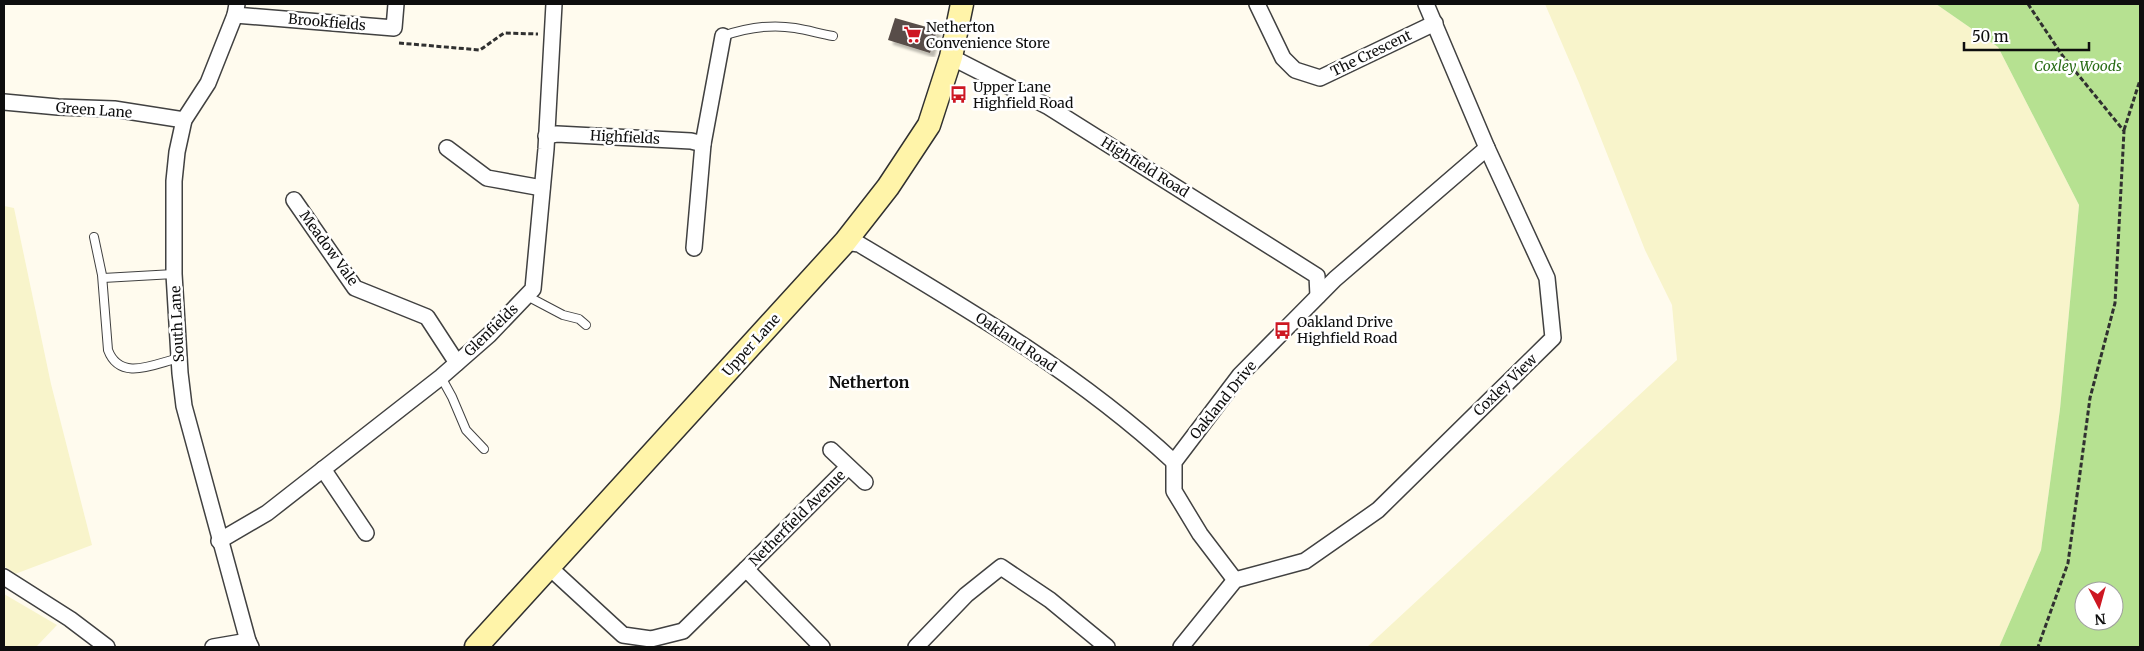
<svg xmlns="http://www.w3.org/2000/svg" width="2144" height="651" font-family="Merriweather,serif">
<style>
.farmland{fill:#f8f4cb}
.forest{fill:#b6e191;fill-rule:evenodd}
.building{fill:#584e49;filter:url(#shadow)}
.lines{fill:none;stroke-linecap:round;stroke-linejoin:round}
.service-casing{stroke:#414141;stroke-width:10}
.minor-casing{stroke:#414141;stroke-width:18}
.secondary-casing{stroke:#303030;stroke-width:25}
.path{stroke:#303030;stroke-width:3;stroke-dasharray:5 2.5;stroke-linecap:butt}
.service{stroke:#fff;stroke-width:8}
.minor{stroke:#fff;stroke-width:15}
.secondary{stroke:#fff4a9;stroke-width:22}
.labels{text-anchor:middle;stroke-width:5;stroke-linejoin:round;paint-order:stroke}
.street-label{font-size:14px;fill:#0e0e0e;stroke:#fff}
.poi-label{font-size:14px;fill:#0e0e0e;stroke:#fff;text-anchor:start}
.park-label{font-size:14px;font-style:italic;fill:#2a6d17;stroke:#fff}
.quarter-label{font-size:16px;font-weight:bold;fill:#0e0e0e;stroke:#fff}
</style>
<defs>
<filter id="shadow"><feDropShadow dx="4.5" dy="4.5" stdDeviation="1" flood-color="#0004"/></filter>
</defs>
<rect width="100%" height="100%" fill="#fffbee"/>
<!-- farmland -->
<g class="farmland">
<path d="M1545 4H1936L1998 47 2079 205 2060 409 2041 550 1999 647H1367L1677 360 1672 305 1645 250 1579 83Z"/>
<path d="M4 206 14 208 51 384 92 545 15 574 4 566Z"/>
<path d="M4 594 57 625 36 647H4Z"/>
</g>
<!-- forest -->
<path class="forest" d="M1936 4H2140V647H1999L2041 550 2060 409 2079 205 1998 47ZM2084 591H2114V621H2084Z"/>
<!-- building -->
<path class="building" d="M895 18 937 30 930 53 888 40Z"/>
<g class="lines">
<defs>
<g id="service">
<path d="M723 36C746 28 771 24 795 28 808 30 821 34 833 36"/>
<path d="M94 237 102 275 108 350C120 382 154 364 179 358"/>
<path d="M103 278 174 274"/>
<path d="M527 296 563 315 579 319 586 325"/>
<path d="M441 377 452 397 466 430 484 449"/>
</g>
<g id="minor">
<path d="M237 4 235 15 208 83 184 120 177 152 174 181V274L180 373 184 406 248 641 251 647"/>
<path d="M1257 4 1283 58 1295 70 1320 78 1435 23"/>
<path d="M235 15 394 28 396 4"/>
<path d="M951 57 1047 106 1317 276 1318 296"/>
<path d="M4 102 58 107 114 109 184 120"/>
<path d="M546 136 557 134 691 141 703 144 694 248"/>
<path d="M703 144 723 36"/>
<path d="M447 148 487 178 542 188"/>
<path d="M294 200 355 288 427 317 457 363"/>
<path d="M845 242 859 244C968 309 1080 375 1174 462"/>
<path d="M831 450 865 482"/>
<path d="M323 469 366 533"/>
<path d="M219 541 267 513 441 377 489 335 533 289 546 149 554 4"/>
<path d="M549 567 623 635 651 639 683 631 746 569 822 647"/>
<path d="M746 569 848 467"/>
<path d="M4 577 70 619 107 647"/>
<path d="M1235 580 1200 534 1174 491V462L1240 375 1335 279 1487 148"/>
<path d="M213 647 248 641"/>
<path d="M916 647 966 595 1001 567 1050 600 1107 647"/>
<path d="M1181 647 1235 580 1305 561 1378 510 1553 338 1547 278 1487 148 1426 4"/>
</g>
<path id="secondary" d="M476 647 845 242 888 187 929 125 951 57 962 4"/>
</defs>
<!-- service casing -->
<use href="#service" class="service-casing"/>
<!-- minor casing -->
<use href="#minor" class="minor-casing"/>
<!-- secondary casing -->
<use href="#secondary" class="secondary-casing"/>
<!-- path -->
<g class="path">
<path d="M2028 4 2062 55 2124 131 2115 303 2090 398 2068 563 2038 647"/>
<path d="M399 43 480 50 504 33 538 34"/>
<path d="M2124 130 2140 80"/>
</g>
<!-- service -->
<use href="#service" class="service"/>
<!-- minor -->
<use href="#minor" class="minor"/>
<!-- secondary -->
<use href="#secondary" class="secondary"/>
</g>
<!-- icons -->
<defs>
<symbol id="supermarket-bare" viewBox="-9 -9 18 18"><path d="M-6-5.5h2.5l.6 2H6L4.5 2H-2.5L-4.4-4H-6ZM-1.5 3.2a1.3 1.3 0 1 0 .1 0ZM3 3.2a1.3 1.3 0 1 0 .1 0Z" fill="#cd1722" stroke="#fff" stroke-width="2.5" paint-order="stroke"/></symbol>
<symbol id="bus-bare" viewBox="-9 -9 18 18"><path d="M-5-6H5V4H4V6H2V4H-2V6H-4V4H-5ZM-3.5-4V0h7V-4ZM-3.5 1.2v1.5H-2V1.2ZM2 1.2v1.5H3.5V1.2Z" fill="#cd1722" stroke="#fff" stroke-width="2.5" paint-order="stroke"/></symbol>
</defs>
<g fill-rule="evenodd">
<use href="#supermarket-bare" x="900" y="22" width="25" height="25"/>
<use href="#bus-bare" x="946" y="82" width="25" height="25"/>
<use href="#bus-bare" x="1270" y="318" width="25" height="25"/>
</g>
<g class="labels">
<!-- street labels -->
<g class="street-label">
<text transform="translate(327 22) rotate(5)" y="5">Brookfields</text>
<text transform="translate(1371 53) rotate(-26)" y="5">The Crescent</text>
<text transform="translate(94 110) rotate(4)" y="5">Green Lane</text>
<text transform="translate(625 137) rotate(3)" y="5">Highfields</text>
<text transform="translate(1145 167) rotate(32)" y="5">Highfield Road</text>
<text transform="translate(329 248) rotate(54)" y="5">Meadow Vale</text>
<text transform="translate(177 324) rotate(-93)" y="5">South Lane</text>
<text transform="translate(491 330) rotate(-44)" y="5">Glenfields</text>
<text transform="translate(1016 342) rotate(34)" y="5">Oakland Road</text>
<text transform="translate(751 345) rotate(-48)" y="5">Upper Lane</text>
<text transform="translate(1505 385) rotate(-44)" y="5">Coxley View</text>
<text transform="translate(1223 400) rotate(-51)" y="5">Oakland Drive</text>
<text transform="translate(797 518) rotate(-45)" y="5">Netherfield Avenue</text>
</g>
<!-- poi labels -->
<g class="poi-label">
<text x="926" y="32">Netherton<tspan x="926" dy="16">Convenience Store</tspan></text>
<text x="973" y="92">Upper Lane<tspan x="973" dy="16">Highfield Road</tspan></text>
<text x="1297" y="327">Oakland Drive<tspan x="1297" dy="16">Highfield Road</tspan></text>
</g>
<!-- park labels -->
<g class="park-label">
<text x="2078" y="71">Coxley Woods</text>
</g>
<!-- quarter labels -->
<g class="quarter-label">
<text x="869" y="388">Netherton</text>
</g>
</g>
<!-- border -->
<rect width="2144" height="651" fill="none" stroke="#0e0e0e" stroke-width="10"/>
<!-- north arrow -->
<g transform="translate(2099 606) rotate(174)"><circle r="24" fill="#ffffff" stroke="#9f9f9f"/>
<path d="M0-4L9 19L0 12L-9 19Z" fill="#cd1722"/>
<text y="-8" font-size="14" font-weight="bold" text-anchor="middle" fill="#0e0e0e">N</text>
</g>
<!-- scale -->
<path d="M1964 42v8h125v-8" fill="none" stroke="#0e0e0e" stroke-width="2.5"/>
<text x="1972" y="42" font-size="15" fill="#0e0e0e" stroke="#ffffff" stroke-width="4" paint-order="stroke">50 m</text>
</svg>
